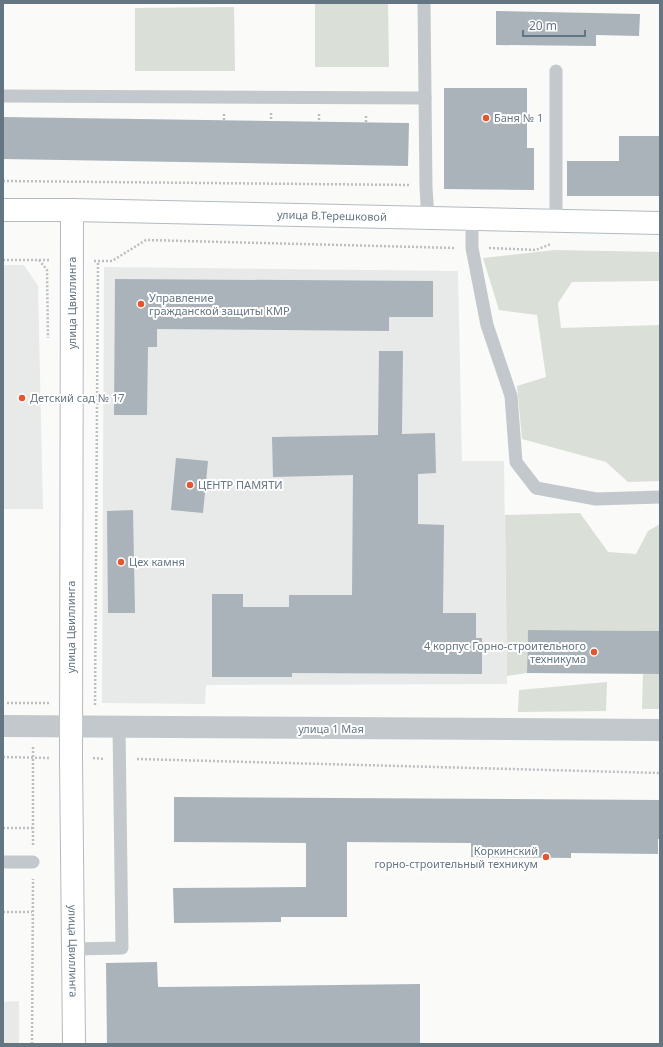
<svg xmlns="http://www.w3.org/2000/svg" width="663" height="1047" font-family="'Noto Sans',sans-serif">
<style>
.built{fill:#e8e9e9}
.green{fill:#dadfd7}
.building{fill:#aab3b9}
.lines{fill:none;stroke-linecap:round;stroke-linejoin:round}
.secondary-casing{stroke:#b3babf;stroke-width:24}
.path{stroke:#bbbfc2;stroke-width:2.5;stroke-dasharray:2 2;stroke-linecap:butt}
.lane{stroke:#c3c8cc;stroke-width:13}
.street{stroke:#c3c8cc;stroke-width:22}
.secondary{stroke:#fff;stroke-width:22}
.poi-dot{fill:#e4572e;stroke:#fff;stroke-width:1.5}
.labels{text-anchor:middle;stroke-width:4;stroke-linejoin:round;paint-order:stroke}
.poi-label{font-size:11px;fill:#657683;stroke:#fff;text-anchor:start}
.street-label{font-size:11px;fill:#657683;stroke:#fff}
</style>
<rect width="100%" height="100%" fill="#fafaf8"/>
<!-- built -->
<g class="built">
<path d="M3 265H24L38 286 43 509H3Z"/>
<path d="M104 267 458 271 462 461H504L507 684 206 685 205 704 102 703Z"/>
<path d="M19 1001V1044H3V1002Z"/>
</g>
<!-- green -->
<g class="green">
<path d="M315 3H388L389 67H315Z"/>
<path d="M234 7 235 71H135V8Z"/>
<path d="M555 250 660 252V281L572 282 558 303 561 328 660 325V481L628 482 606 462 522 439 517 386 546 377 537 315 499 310 483 258Z"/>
<path d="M580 513 608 552 636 554 648 531 660 524V631L528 630 527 673 507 676 505 515Z"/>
<path d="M643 674H660V709H642Z"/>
<path d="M607 682 606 711 518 712 519 690Z"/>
</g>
<!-- building -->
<g class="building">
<path d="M496 11 640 14 639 36 596 35V46L496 45Z"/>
<path d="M444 88H527V148H534V190L444 189Z"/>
<path d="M3 117 409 123 408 166 3 159Z"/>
<path d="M619 136H660V196H567V161H619Z"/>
<path d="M115 279 433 281V317H389V331L157 329V347H148L147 415H114Z"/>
<path d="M379 351H403L402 434 435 433 436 473 418 474V524L444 525 443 613H476V638H482V674L292 673V677H212V594H243V607H289V595H352L353 475 273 477 272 437 378 435Z"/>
<path d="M176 458 208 461 203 513 171 510Z"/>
<path d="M133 510 135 613H108L107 511Z"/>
<path d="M528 630 660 631V674L527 673Z"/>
<path d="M174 797 660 800V839H658V854L571 853V858L471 857V843L347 842V917H281V922L174 923 173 888 306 887V843L174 842Z"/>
<path d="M157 962 158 987 420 984V1043L107 1044 106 963Z"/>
</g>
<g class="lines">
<defs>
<g id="secondary">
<path id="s1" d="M3 210H72L660 223"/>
<path id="s2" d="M72 210 71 758 74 1044"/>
</g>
</defs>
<!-- secondary casing -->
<use href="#secondary" class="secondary-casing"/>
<!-- path -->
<g class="path">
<path d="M271 113V121"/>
<path d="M319 114V122"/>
<path d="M224 120V113"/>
<path d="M366 122V115"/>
<path d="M3 181 410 185"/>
<path d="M489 248 536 250 551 244"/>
<path d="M3 260H39L47 270 48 338"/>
<path d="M39 260H51"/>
<path d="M94 261H112L146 240 456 248"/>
<path d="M7 703H50"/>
<path d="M95 705 98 261"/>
<path d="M33 747V846"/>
<path d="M3 757 50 758"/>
<path d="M93 758 104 759"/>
<path d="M137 759 660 773"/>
<path d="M3 828H33"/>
<path d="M3 912H32"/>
<path d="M32 1044 33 879"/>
</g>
<!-- lane -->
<g class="lane">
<path d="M424 3 426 188 428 218"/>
<path d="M556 71V220"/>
<path d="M3 96 425 98"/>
<path d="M472 219V248L487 325 511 396 516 462 536 488 596 499 660 497"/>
<path d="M3 862H33"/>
<path d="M73 949 122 948 119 727"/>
</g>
<!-- street -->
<path class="street" d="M3 726 660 730"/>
<!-- secondary -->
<use href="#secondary" class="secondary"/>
</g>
<!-- markers -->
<g class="poi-dot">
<circle cx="486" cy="118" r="4"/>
<circle cx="141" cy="304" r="4"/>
<circle cx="22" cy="398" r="4"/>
<circle cx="190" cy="485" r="4"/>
<circle cx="121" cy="562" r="4"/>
<circle cx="594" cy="652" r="4"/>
<circle cx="546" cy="857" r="4"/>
</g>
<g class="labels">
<!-- poi labels -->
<g class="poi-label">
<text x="494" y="122">Баня № 1</text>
<text x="149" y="302">Управление<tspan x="149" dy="13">гражданской защиты КМР</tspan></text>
<text x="30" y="402">Детский сад № 17</text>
<text x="198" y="489">ЦЕНТР ПАМЯТИ</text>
<text x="129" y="566">Цех камня</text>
<text x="586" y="650" text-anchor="end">4 корпус Горно-строительного<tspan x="586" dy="13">техникума</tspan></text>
<text x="538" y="855" text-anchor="end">Коркинский<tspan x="538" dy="13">горно-строительный техникум</tspan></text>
</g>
<!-- street labels -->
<g class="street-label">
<text dy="4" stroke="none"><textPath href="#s1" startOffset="329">улица В.Терешковой</textPath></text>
<text transform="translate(72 303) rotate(-90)" y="4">улица Цвиллинга</text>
<text transform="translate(71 627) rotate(-90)" y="4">улица Цвиллинга</text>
<text x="331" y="733">улица 1 Мая</text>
<text dy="4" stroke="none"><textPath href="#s2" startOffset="741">улица Цвиллинга</textPath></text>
</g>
</g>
<!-- border -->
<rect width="663" height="1047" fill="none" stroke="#657683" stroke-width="8"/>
<!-- scale -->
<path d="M523 30v6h62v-6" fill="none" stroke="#657683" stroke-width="2"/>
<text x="529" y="30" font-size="12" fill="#657683" stroke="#ffffff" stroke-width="3" paint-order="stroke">20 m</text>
</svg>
